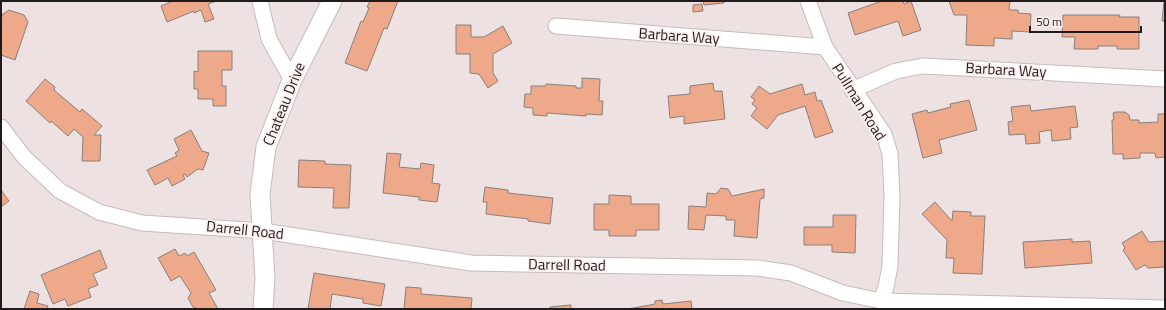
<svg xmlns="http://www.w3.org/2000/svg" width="1166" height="310" font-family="'Titillium Web',sans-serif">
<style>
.building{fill:#eda98a;stroke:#8a807c}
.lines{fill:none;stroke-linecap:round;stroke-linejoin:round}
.minor-casing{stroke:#c7bbba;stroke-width:17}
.tertiary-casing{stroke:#c7bbba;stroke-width:21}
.minor{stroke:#fff;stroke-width:15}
.tertiary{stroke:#fff;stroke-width:19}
.labels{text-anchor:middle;stroke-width:3.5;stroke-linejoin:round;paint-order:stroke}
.street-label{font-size:15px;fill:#211c1c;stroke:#fcefee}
</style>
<rect width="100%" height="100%" fill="#eee1e1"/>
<!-- building -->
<g class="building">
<path d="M173 1H217L208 4 214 19 205 22 201 10 194 13V11L167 22 161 6Z"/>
<path d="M370 1H398L387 29 384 28 367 71 345 63 361 21 363 22 369 8 367 7Z"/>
<path d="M703 1H724V3L704 5Z"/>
<path d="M882 1H903L904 4 911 1 921 30 903 36 898 21 855 35 848 13Z"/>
<path d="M949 1H1010L1009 10H1018V13L1031 14 1030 32 1012 31V39L994 38V46L966 45 967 15H954Z"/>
<path d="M1164 1H1165V21H1162Z"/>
<path d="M702 4 703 11 693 12V5Z"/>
<path d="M9 10 24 15 28 22 15 60 1 55V19L3 14Z"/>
<path d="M1063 15H1120L1119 17H1139V49H1117V46H1098V49H1074L1075 37H1062Z"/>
<path d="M456 25H471V37H484L503 26 512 43 493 54V73L498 81 488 88 479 74 470 73V54H456Z"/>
<path d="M198 51H232V70H222V86H226V106H213V99H198V89H194V71L198 72Z"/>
<path d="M582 78 600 79 599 101H603L602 115 586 114V116L547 113V116L533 115V108L524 107 525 94H531V86H545L546 84 576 86V88H582Z"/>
<path d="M45 79 55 87 54 90 80 112 82 109 102 126 94 135H101L100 161H82L83 137 74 129 68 136 51 121 50 123 26 101Z"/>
<path d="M713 83 714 91H722L725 119 684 124V116L670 118 668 96 690 94V86Z"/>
<path d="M802 84 805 95 815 92 817 101 821 100 833 132 815 138 805 106 778 115 767 129 751 116 757 108 752 104 755 100 751 97 759 86 770 94Z"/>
<path d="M969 100 977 130 939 140 942 153 923 158 912 114 927 110 928 113 951 107 950 104Z"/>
<path d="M1030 105 1031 111 1075 106 1078 127 1070 128 1071 139 1052 141 1051 130 1039 132 1040 143 1026 144 1025 134 1009 135 1008 122 1013 121 1011 107Z"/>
<path d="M1116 112H1125L1129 115 1130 120H1139V123L1158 122V114H1165V157L1156 158 1155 153H1140V158L1123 159V154H1113L1112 120H1114L1113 113Z"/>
<path d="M191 130 202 151 209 153 203 170 198 169 187 177 185 174 183 175 185 179 172 186 168 178 155 185 147 170 177 156 175 153 179 150 174 139Z"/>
<path d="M387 153 401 154 399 167 420 169 421 163 434 165 432 183 440 184 437 202 419 200V197L383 193Z"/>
<path d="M299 160 325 161V164L351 165 349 208H333L334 188 298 187Z"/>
<path d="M485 187 508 190V193L553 198 550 224 528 221V219L486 214 487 202H483Z"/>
<path d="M721 188 728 189 732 196 764 189V198L760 199 757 238 734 236 735 220H726V216L706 215 704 230 688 229 689 206 706 207 707 193 716 194Z"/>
<path d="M1 190 9 201 1 207Z"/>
<path d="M609 195 631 196V204H659V230H636V236H609V230H594V204H609Z"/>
<path d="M935 202 952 221 953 211 971 212V216H985L982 274 953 273 954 258H946L947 240 922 214Z"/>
<path d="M833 215H856L855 253 832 252V245H804V227H833Z"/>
<path d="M1142 231 1149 242 1165 241V267L1148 268 1145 265 1136 270 1123 250 1125 248 1122 243Z"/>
<path d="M1072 239V242L1090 241 1092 263 1025 268 1023 242Z"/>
<path d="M175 249 179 256 185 253 187 256 194 252 216 290 209 293 218 309H198L193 307 188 298 191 293 180 276 171 281 158 258Z"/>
<path d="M100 250 107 268 93 274 98 285 88 289 91 297 68 306 65 299 53 304 41 275Z"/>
<path d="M314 273 385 284 381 306 363 303V299L332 294 330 309H308Z"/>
<path d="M406 287 421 288V294L472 298 471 309H404Z"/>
<path d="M30 291 39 294 37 303 48 306 47 309H24Z"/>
<path d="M662 300 663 304 691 301 692 309H628L655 304V301Z"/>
<path d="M571 305V309H550V307Z"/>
</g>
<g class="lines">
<defs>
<g id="minor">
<path d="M260 1 269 39 292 80"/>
<path d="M808 1 825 47 884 134 890 154 892 196 890 266 886 287 881 301"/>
<path d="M556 26 825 47"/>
<path d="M852 90 896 71 923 66 1165 79"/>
<path d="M1 127 24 157 60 191 99 212 142 223 263 231 471 263 758 268 791 273 843 293 881 301 1165 308"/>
</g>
<path id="tertiary" d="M263 309 265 279 260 194 266 147 292 80 332 1"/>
</defs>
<!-- minor casing -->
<use href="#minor" class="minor-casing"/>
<!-- tertiary casing -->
<use href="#tertiary" class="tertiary-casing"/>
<!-- minor -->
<use href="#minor" class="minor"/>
<!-- tertiary -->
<use href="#tertiary" class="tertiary"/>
</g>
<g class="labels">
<!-- street labels -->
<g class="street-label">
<text transform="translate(679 36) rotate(4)" y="5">Barbara Way</text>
<text transform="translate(1006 70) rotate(3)" y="5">Barbara Way</text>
<text transform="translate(859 102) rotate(58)" y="5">Pullman Road</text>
<text transform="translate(284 104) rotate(-68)" y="5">Chateau Drive</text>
<text transform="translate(245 230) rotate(6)" y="5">Darrell Road</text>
<text transform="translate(567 265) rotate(1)" y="5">Darrell Road</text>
</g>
</g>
<!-- border -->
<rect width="1166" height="310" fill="none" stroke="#211c1c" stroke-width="4"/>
<!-- scale -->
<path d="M1030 26v6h111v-6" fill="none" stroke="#211c1c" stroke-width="2"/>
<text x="1036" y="26" font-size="12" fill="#211c1c" stroke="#fcefee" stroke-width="3" paint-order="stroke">50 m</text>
</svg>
